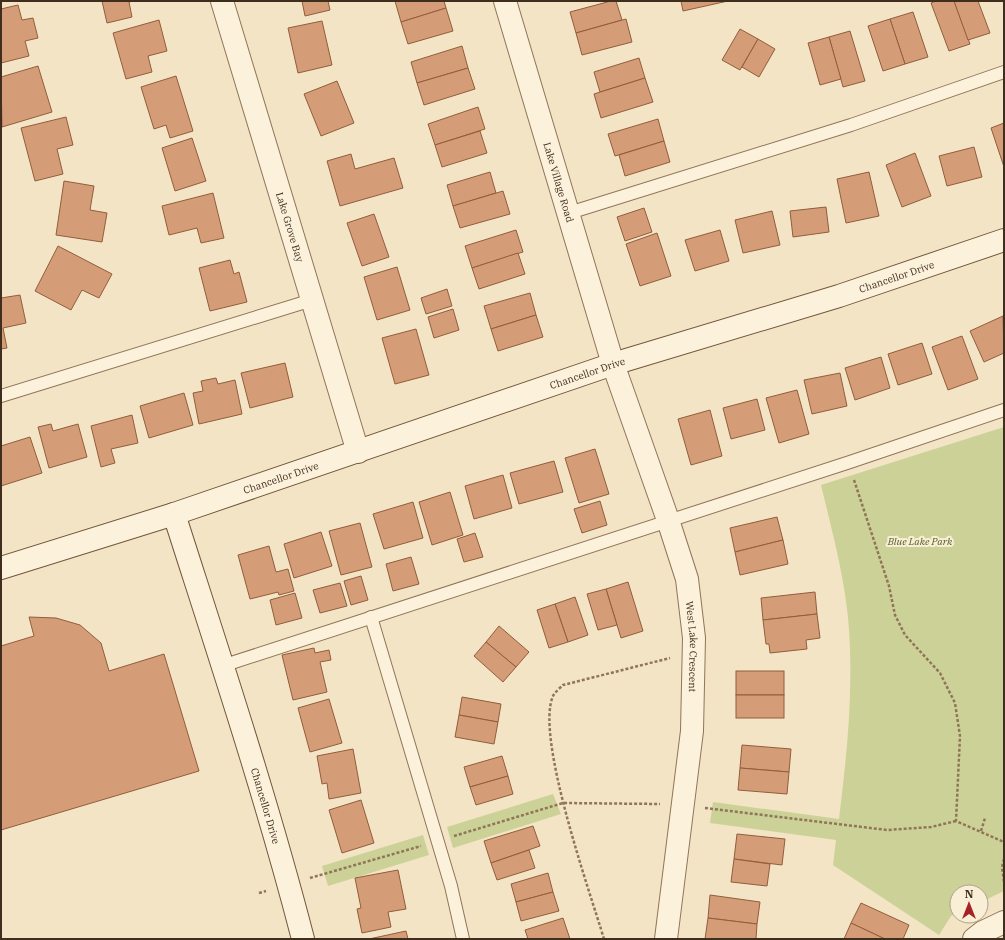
<svg xmlns="http://www.w3.org/2000/svg" width="1005" height="940" font-family="'IBM Plex Serif',serif">
<style>
.green{fill:#ccd297}
.building{fill:#d49d77;stroke:#925d3c}
.lines{fill:none;stroke-linecap:round;stroke-linejoin:round}
.lane-casing{stroke:#907559;stroke-width:14}
.street-casing{stroke:#907559;stroke-width:24}
.secondary-casing{stroke:#72563c;stroke-width:24}
.path{stroke:#907559;stroke-width:2.5;stroke-dasharray:3 2;stroke-linecap:butt}
.lane{stroke:#fcf1da;stroke-width:12}
.street{stroke:#fcf1da;stroke-width:22}
.secondary{stroke:#fcf1da;stroke-width:22}
.labels{text-anchor:middle;stroke-width:4;stroke-linejoin:round;paint-order:stroke}
.street-label{font-size:10px;fill:#3f2d1e;stroke:#f9eed6}
.park-label{font-size:10px;font-style:italic;fill:#4f5d23;stroke:#f9eed6}
</style>
<rect width="100%" height="100%" fill="#f2e4c5"/>
<!-- green -->
<g class="green">
<path d="M1004 427V891L981 902V892H957V913L951 916 939 935 833 865 836 840 710 823 713 802 839 819C846 761 852 707 850 649 849 593 834 539 821 485Z"/>
<path d="M553 794 561 814 453 848 447 827Z"/>
<path d="M423 835 429 855 328 886 322 866Z"/>
</g>
<!-- building -->
<g class="building">
<path d="M102 1H134L129 2 132 17 107 23Z"/>
<path d="M302 1H328L330 10 305 16Z"/>
<path d="M395 1H444L446 8 401 22Z"/>
<path d="M611 1H616L622 20 576 33 570 12Z"/>
<path d="M681 1H728L683 11Z"/>
<path d="M936 1H954L970 44 949 51 931 3Z"/>
<path d="M954 1H978L990 33 968 40Z"/>
<path d="M18 5 22 20 33 18 38 38 25 41 29 56 1 63V9Z"/>
<path d="M446 8 453 31 408 44 401 22Z"/>
<path d="M913 12 928 57 905 64 890 19Z"/>
<path d="M626 19 632 42 582 55 576 33Z"/>
<path d="M890 19 905 64 883 71 868 26Z"/>
<path d="M159 20 167 51 148 56 152 72 126 79 113 33Z"/>
<path d="M322 21 332 65 298 73 288 28Z"/>
<path d="M740 29 758 39 740 70 722 60Z"/>
<path d="M850 31 865 81 843 87 829 37Z"/>
<path d="M829 37 841 79 820 85 808 43Z"/>
<path d="M758 39 775 49 759 77 742 67Z"/>
<path d="M462 46 468 68 417 83 411 62Z"/>
<path d="M639 58 645 78 600 92 594 72Z"/>
<path d="M38 66 52 112 2 127 1 77Z"/>
<path d="M468 68 475 89 424 105 417 83Z"/>
<path d="M176 76 193 131 170 138 166 125 154 129 141 87Z"/>
<path d="M645 78 653 102 601 118 594 94Z"/>
<path d="M337 81 354 123 321 136 304 94Z"/>
<path d="M478 107 485 129 435 145 428 124Z"/>
<path d="M66 117 73 145 57 149 63 174 35 181 21 128Z"/>
<path d="M658 119 664 141 615 156 608 134Z"/>
<path d="M1004 123V167L991 128Z"/>
<path d="M480 131 487 153 442 167 435 145Z"/>
<path d="M192 138 206 181 175 191 162 148Z"/>
<path d="M664 141 670 162 625 176 619 155Z"/>
<path d="M974 147 982 177 947 186 939 156Z"/>
<path d="M915 153 931 196 902 207 886 165Z"/>
<path d="M351 154 355 169 394 158 403 188 340 206 327 161Z"/>
<path d="M490 172 496 193 453 206 447 185Z"/>
<path d="M869 172 879 216 846 223 837 179Z"/>
<path d="M64 181 94 186 90 210 107 213 102 242 56 235Z"/>
<path d="M503 191 510 214 460 228 453 206Z"/>
<path d="M213 193 224 238 201 243 197 228 169 235 162 206Z"/>
<path d="M826 207 829 232 793 237 790 211Z"/>
<path d="M644 208 652 232 625 241 617 217Z"/>
<path d="M772 211 780 245 743 253 735 220Z"/>
<path d="M374 214 389 257 362 266 347 223Z"/>
<path d="M516 230 523 252 472 268 465 246Z"/>
<path d="M720 230 729 261 695 271 685 240Z"/>
<path d="M657 233 671 276 640 286 626 244Z"/>
<path d="M58 246 112 274 99 298 82 290 71 310 35 291Z"/>
<path d="M518 253 525 274 479 289 472 268Z"/>
<path d="M230 260 234 274 239 272 247 302 210 311 199 268Z"/>
<path d="M397 267 410 310 377 320 364 277Z"/>
<path d="M447 289 452 306 426 314 421 298Z"/>
<path d="M530 293 536 315 491 329 484 306Z"/>
<path d="M20 295 26 323 3 328 7 348 1 349V298Z"/>
<path d="M453 309 459 330 434 338 428 317Z"/>
<path d="M536 315 543 337 498 351 491 329Z"/>
<path d="M1003 316 1004 353 984 362 970 331Z"/>
<path d="M416 329 429 375 395 384 382 338Z"/>
<path d="M962 336 978 379 948 390 932 347Z"/>
<path d="M922 343 932 374 898 385 888 354Z"/>
<path d="M881 357 890 388 855 400 845 368Z"/>
<path d="M285 363 293 397 250 408 241 373Z"/>
<path d="M840 373 847 406 812 414 804 380Z"/>
<path d="M216 378 218 384 235 380 242 414 199 424 193 393 203 391 201 381Z"/>
<path d="M797 390 809 434 779 443 766 398Z"/>
<path d="M184 393 193 425 149 438 140 406Z"/>
<path d="M757 399 765 430 731 439 723 408Z"/>
<path d="M710 410 722 456 691 465 678 419Z"/>
<path d="M132 415 138 443 111 449 115 463 101 467 91 426Z"/>
<path d="M51 424 53 431 78 424 87 457 49 468 38 427Z"/>
<path d="M30 437 42 473 1 486V446Z"/>
<path d="M595 449 609 494 579 503 565 458Z"/>
<path d="M554 461 563 492 519 504 510 473Z"/>
<path d="M503 475 512 508 474 519 465 486Z"/>
<path d="M450 492 463 535 432 545 419 502Z"/>
<path d="M600 501 607 525 582 533 574 509Z"/>
<path d="M413 502 423 538 384 549 373 514Z"/>
<path d="M777 517 783 540 735 552 730 528Z"/>
<path d="M360 523 372 567 341 575 329 531Z"/>
<path d="M321 532 332 566 294 578 284 544Z"/>
<path d="M475 533 483 557 464 562 457 539Z"/>
<path d="M783 540 788 564 740 575 735 552Z"/>
<path d="M269 546 276 572 288 569 294 591 279 595 278 592 250 599 238 555Z"/>
<path d="M411 557 419 584 393 591 386 564Z"/>
<path d="M361 576 368 600 351 605 344 581Z"/>
<path d="M628 582 643 631 621 638 606 589Z"/>
<path d="M340 583 347 606 320 613 313 590Z"/>
<path d="M606 589 617 625 598 630 587 594Z"/>
<path d="M815 592 817 614 763 620 761 598Z"/>
<path d="M295 593 302 618 276 625 270 600Z"/>
<path d="M575 597 588 635 568 642 555 604Z"/>
<path d="M555 604 568 642 549 648 537 610Z"/>
<path d="M817 614 820 638 806 640 807 649 770 653 769 644H766L763 620Z"/>
<path d="M29 617 56 618 80 625 101 643 109 671 164 654 199 771 1 830V646L34 636Z"/>
<path d="M499 626 529 652 516 667 486 642Z"/>
<path d="M486 642 516 667 503 682 474 656Z"/>
<path d="M314 648 315 653 329 650 331 660 320 662 327 692 293 700 282 655Z"/>
<rect x="736" y="671" width="48" height="24"/>
<rect x="736" y="695" width="48" height="23"/>
<path d="M462 697 501 704 498 722 459 715Z"/>
<path d="M329 699 342 743 310 752 298 708Z"/>
<path d="M459 715 498 722 494 744 455 737Z"/>
<path d="M742 745 791 749 789 772 740 768Z"/>
<path d="M353 749 361 793 329 799 327 783 322 784 317 756Z"/>
<path d="M502 756 508 776 470 787 464 767Z"/>
<path d="M740 768 789 772 787 794 738 790Z"/>
<path d="M508 776 513 794 476 805 470 787Z"/>
<path d="M361 800 374 843 342 853 329 810Z"/>
<path d="M533 826 540 846 491 863 484 841Z"/>
<path d="M737 834 785 839 782 865 734 859Z"/>
<path d="M529 850 535 868 497 880 491 863Z"/>
<path d="M734 859 770 864 767 886 731 882Z"/>
<path d="M398 870 406 909 388 912 391 927 362 933 357 909 361 908 355 878Z"/>
<path d="M548 873 553 892 516 902 511 884Z"/>
<path d="M553 892 559 911 521 921 516 902Z"/>
<path d="M710 895 760 902 757 924 708 918Z"/>
<path d="M861 903 909 925 903 939H885L851 923Z"/>
<path d="M563 918 570 939H528L525 930Z"/>
<path d="M708 918 757 924 756 939H705Z"/>
<path d="M851 923 885 939H844Z"/>
<path d="M406 931 408 939H369Z"/>
</g>
<g class="lines">
<defs>
<g id="lane">
<path d="M569 213 851 125 1004 72"/>
<path d="M1 396 312 300"/>
<path d="M371 617 451 886 463 939"/>
<path d="M222 666 850 462 1004 410"/>
</g>
<g id="street">
<path id="s1" d="M222 1 358 452"/>
<path id="s2" d="M505 1 613 364 668 520 687 579 694 638 692 731 666 939"/>
<path d="M974 939 983 932 1004 922"/>
</g>
<g id="secondary">
<path id="s3" d="M174 514C219 655 266 796 303 939"/>
<path id="s4" d="M1 568 174 514 613 364 839 296 1004 240"/>
</g>
</defs>
<!-- lane casing -->
<use href="#lane" class="lane-casing"/>
<!-- street casing -->
<use href="#street" class="street-casing"/>
<!-- secondary casing -->
<use href="#secondary" class="secondary-casing"/>
<!-- path -->
<g class="path">
<path d="M854 480 889 586 895 615 905 635 940 673 955 703 960 736 956 821 1004 842"/>
<path d="M705 808 887 830 931 827 956 821"/>
<path d="M981 831 985 818"/>
<path d="M454 836 563 803 660 804"/>
<path d="M1004 859 1002 867 1004 882"/>
<path d="M310 878 421 846"/>
<path d="M259 893 266 891"/>
<path d="M604 939C590 892 535 737 553 696 555 692 560 688 563 685L670 658"/>
</g>
<!-- lane -->
<use href="#lane" class="lane"/>
<!-- street -->
<use href="#street" class="street"/>
<!-- secondary -->
<use href="#secondary" class="secondary"/>
</g>
<g class="labels">
<!-- street labels -->
<g class="street-label">
<text dy="4" stroke="none"><textPath href="#s2" startOffset="189">Lake Village Road</textPath></text>
<text dy="4" stroke="none"><textPath href="#s1" startOffset="236">Lake Grove Bay</textPath></text>
<text dy="4" stroke="none"><textPath href="#s4" startOffset="942">Chancellor Drive</textPath></text>
<text dy="4" stroke="none"><textPath href="#s4" startOffset="618">Chancellor Drive</textPath></text>
<text dy="4" stroke="none"><textPath href="#s4" startOffset="294">Chancellor Drive</textPath></text>
<text dy="4" stroke="none"><textPath href="#s2" startOffset="674">West Lake Crescent</textPath></text>
<text dy="4" stroke="none"><textPath href="#s3" startOffset="306">Chancellor Drive</textPath></text>
</g>
<!-- park labels -->
<g class="park-label">
<text x="920" y="545">Blue Lake Park</text>
</g>
</g>
<!-- border -->
<rect width="1005" height="940" fill="none" stroke="#3f2d1e" stroke-width="4"/>
<!-- north arrow -->
<g transform="translate(969 904)"><circle r="19" fill="#f9eed6" stroke="#afa18c"/>
<path d="M0-3L7 15L0 10L-7 15Z" fill="#a52225"/>
<text y="-6" font-size="11" font-weight="bold" text-anchor="middle" fill="#3f2d1e">N</text>
</g>
</svg>
